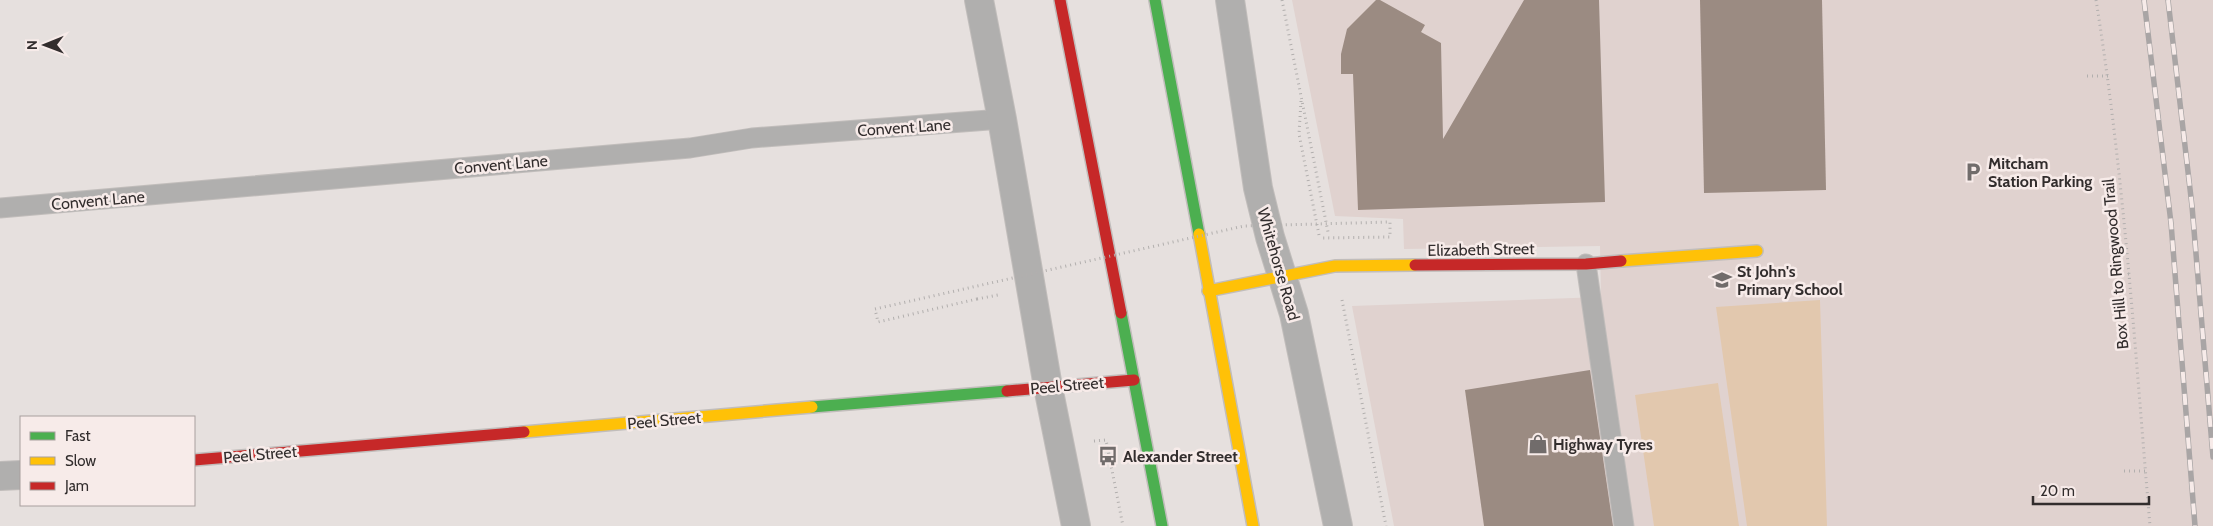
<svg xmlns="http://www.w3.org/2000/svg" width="2213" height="526" font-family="Cabin,sans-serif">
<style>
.built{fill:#e0d2cf}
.green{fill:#e2c8ae}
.building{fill:#9b8b82}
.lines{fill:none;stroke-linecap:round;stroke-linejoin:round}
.lane-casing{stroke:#c1bdbb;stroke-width:21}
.street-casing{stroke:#c1bdbb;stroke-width:30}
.fast-casing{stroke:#c1bdbb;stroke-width:14}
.slow-casing{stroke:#c1bdbb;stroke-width:14}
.jam-casing{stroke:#c1bdbb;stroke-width:14}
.path{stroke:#b2afae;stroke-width:3;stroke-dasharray:1 4;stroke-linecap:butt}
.lane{stroke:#b0afae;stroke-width:19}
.street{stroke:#b0afae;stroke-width:28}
.fast{stroke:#4caf50;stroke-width:11}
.slow{stroke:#ffc107;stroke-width:11}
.jam{stroke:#c62828;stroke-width:11}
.rail-casing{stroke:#a9a5a5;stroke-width:5.5}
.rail{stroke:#f7ebe9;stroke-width:4;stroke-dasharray:11;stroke-linecap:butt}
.path-bridge{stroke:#b2afae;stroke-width:3;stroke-dasharray:1 4;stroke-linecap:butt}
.labels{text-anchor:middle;stroke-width:5;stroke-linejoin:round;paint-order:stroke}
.street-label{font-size:16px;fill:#322d2d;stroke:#f7ebe9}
.poi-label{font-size:16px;font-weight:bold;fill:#322d2d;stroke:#f7ebe9;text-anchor:start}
</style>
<rect width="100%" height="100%" fill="#e6e0de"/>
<!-- built -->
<path class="built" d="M1292 0H2213V526H1394L1352 306 1601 297 1600 246 1404 249 1403 219 1335 216Z"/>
<!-- green -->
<g class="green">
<path d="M1820 300 1827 526H1747L1716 307Z"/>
<path d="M1718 383 1739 526H1654L1635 395Z"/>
</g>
<!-- building -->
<g class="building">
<path d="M1376 0H1380L1425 25 1421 32 1441 43 1443 139 1524 0H1599L1605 202 1358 210 1353 74H1341V54L1347 29Z"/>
<path d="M1700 0H1822L1826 190 1704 193Z"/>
<path d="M1590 370 1613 526H1484L1465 390Z"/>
</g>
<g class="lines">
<defs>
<g id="lane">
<path d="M0 208 690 148 752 138 1002 119"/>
<path d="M1586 264 1624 526"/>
</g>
<g id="street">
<path d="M979 0 1002 119 1048 387 1076 526"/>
<path d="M1230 0 1258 188 1270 237 1294 314 1338 526"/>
<path d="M0 476 21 475"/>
</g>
<g id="fast">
<path d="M1155 0 1199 234"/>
<path d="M1121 313 1162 526"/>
<path d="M812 407 1007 391"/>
</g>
<g id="slow">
<path d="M1199 234 1253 526"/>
<path d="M1621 261 1757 251"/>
<path d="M1208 291 1335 266 1415 265"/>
<path d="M524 432 812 407"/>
</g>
<g id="jam">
<path d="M1060 0 1121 313"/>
<path d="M1415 265 1586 264 1621 261"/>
<path d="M1007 391 1134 380"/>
<path d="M194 460 524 432"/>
</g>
</defs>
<!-- lane casing -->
<use href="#lane" class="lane-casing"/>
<!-- street casing -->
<use href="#street" class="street-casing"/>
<!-- fast casing -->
<use href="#fast" class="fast-casing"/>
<!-- slow casing -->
<use href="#slow" class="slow-casing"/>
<!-- jam casing -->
<use href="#jam" class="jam-casing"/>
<!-- path -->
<g class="path">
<path d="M1282 0 1328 232"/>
<path d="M2096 0C2124 174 2135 350 2150 526"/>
<path d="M2087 76H2108"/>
<path d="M1301 101 1299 134 1319 235"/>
<path d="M2108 273 2129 274"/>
<path d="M977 299 998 295"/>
<path d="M1342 300 1386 526"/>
<path d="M1094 441 1106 440 1123 526"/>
<path d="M2124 471H2145"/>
</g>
<!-- lane -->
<use href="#lane" class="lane"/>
<!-- street -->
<use href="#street" class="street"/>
<!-- fast -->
<use href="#fast" class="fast"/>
<!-- slow -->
<use href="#slow" class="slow"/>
<!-- jam -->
<use href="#jam" class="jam"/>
<defs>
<g id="rail">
<path d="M2144 0 2171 223 2195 526"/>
<path d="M2168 0 2192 206 2213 457"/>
</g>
</defs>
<!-- rail casing -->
<use href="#rail" class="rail-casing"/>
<!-- rail -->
<use href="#rail" class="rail"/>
<!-- path-bridge -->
<path class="path-bridge" d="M977 299 878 322 875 309 1244 226 1390 222V237L1320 238"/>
</g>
<!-- icons -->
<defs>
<symbol id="parking-bare" viewBox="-9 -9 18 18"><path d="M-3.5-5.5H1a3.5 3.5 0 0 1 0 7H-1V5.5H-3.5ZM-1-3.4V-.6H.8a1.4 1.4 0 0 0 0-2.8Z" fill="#716c6b" stroke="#f7ebe9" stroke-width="2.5" paint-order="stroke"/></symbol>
<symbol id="school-bare" viewBox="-9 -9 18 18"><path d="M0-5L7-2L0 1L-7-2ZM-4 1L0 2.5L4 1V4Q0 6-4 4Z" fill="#716c6b" stroke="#f7ebe9" stroke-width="2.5" paint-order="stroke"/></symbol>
<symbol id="shop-bare" viewBox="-9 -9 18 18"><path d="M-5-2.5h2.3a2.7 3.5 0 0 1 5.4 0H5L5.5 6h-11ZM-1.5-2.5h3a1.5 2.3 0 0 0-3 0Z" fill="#716c6b" stroke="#f7ebe9" stroke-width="2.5" paint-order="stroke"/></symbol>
<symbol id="bus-bare" viewBox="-9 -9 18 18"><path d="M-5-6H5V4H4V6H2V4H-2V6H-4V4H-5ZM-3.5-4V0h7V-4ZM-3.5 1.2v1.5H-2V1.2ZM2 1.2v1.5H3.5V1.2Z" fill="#716c6b" stroke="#f7ebe9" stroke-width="2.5" paint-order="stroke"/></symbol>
</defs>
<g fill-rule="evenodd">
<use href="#parking-bare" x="1959" y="158" width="28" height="28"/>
<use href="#school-bare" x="1708" y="266" width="28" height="28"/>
<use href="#shop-bare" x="1524" y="430" width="28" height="28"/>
<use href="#bus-bare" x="1094" y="442" width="28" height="28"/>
</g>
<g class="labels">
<!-- street labels -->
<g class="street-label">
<text transform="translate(904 127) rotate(-4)" y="6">Convent Lane</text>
<text transform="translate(501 164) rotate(-5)" y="6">Convent Lane</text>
<text transform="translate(98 200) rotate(-5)" y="6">Convent Lane</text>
<text transform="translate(1481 249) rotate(-1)" y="6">Elizabeth Street</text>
<text transform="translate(1279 264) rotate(74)" y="6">Whitehorse Road</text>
<text transform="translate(2115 264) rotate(-95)" y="6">Box Hill to Ringwood Trail</text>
<text transform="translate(1067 385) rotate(-5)" y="6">Peel Street</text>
<text transform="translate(664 420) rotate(-5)" y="6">Peel Street</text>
<text transform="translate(260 454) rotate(-5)" y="6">Peel Street</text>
</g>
<!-- poi labels -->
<g class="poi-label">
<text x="1988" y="169">Mitcham<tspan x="1988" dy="18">Station Parking</tspan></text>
<text x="1737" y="277">St John's<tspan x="1737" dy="18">Primary School</tspan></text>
<text x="1553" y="450">Highway Tyres</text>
<text x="1123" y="462">Alexander Street</text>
</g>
</g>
<!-- legend -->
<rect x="20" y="416" width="175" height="90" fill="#f7ebe9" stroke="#a89f9e"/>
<rect x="30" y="432" width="25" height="8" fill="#4caf50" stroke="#a89f9e"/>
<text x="65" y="441" font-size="15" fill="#322d2d">Fast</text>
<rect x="30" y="457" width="25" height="8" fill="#ffc107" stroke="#a89f9e"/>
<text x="65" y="466" font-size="15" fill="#322d2d">Slow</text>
<rect x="30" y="482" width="25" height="8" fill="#c62828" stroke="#a89f9e"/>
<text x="65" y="491" font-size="15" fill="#322d2d">Jam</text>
<!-- north arrow -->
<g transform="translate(45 45) rotate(269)" stroke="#f7ebe9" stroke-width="4" paint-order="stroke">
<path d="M0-4L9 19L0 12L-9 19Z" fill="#322d2d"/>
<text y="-8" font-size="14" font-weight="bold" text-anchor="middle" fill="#322d2d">N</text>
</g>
<!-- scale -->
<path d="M2033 496v8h116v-8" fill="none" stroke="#322d2d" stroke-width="2.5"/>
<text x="2040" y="496" font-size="15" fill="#322d2d" stroke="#f7ebe9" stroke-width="4" paint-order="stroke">20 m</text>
</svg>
